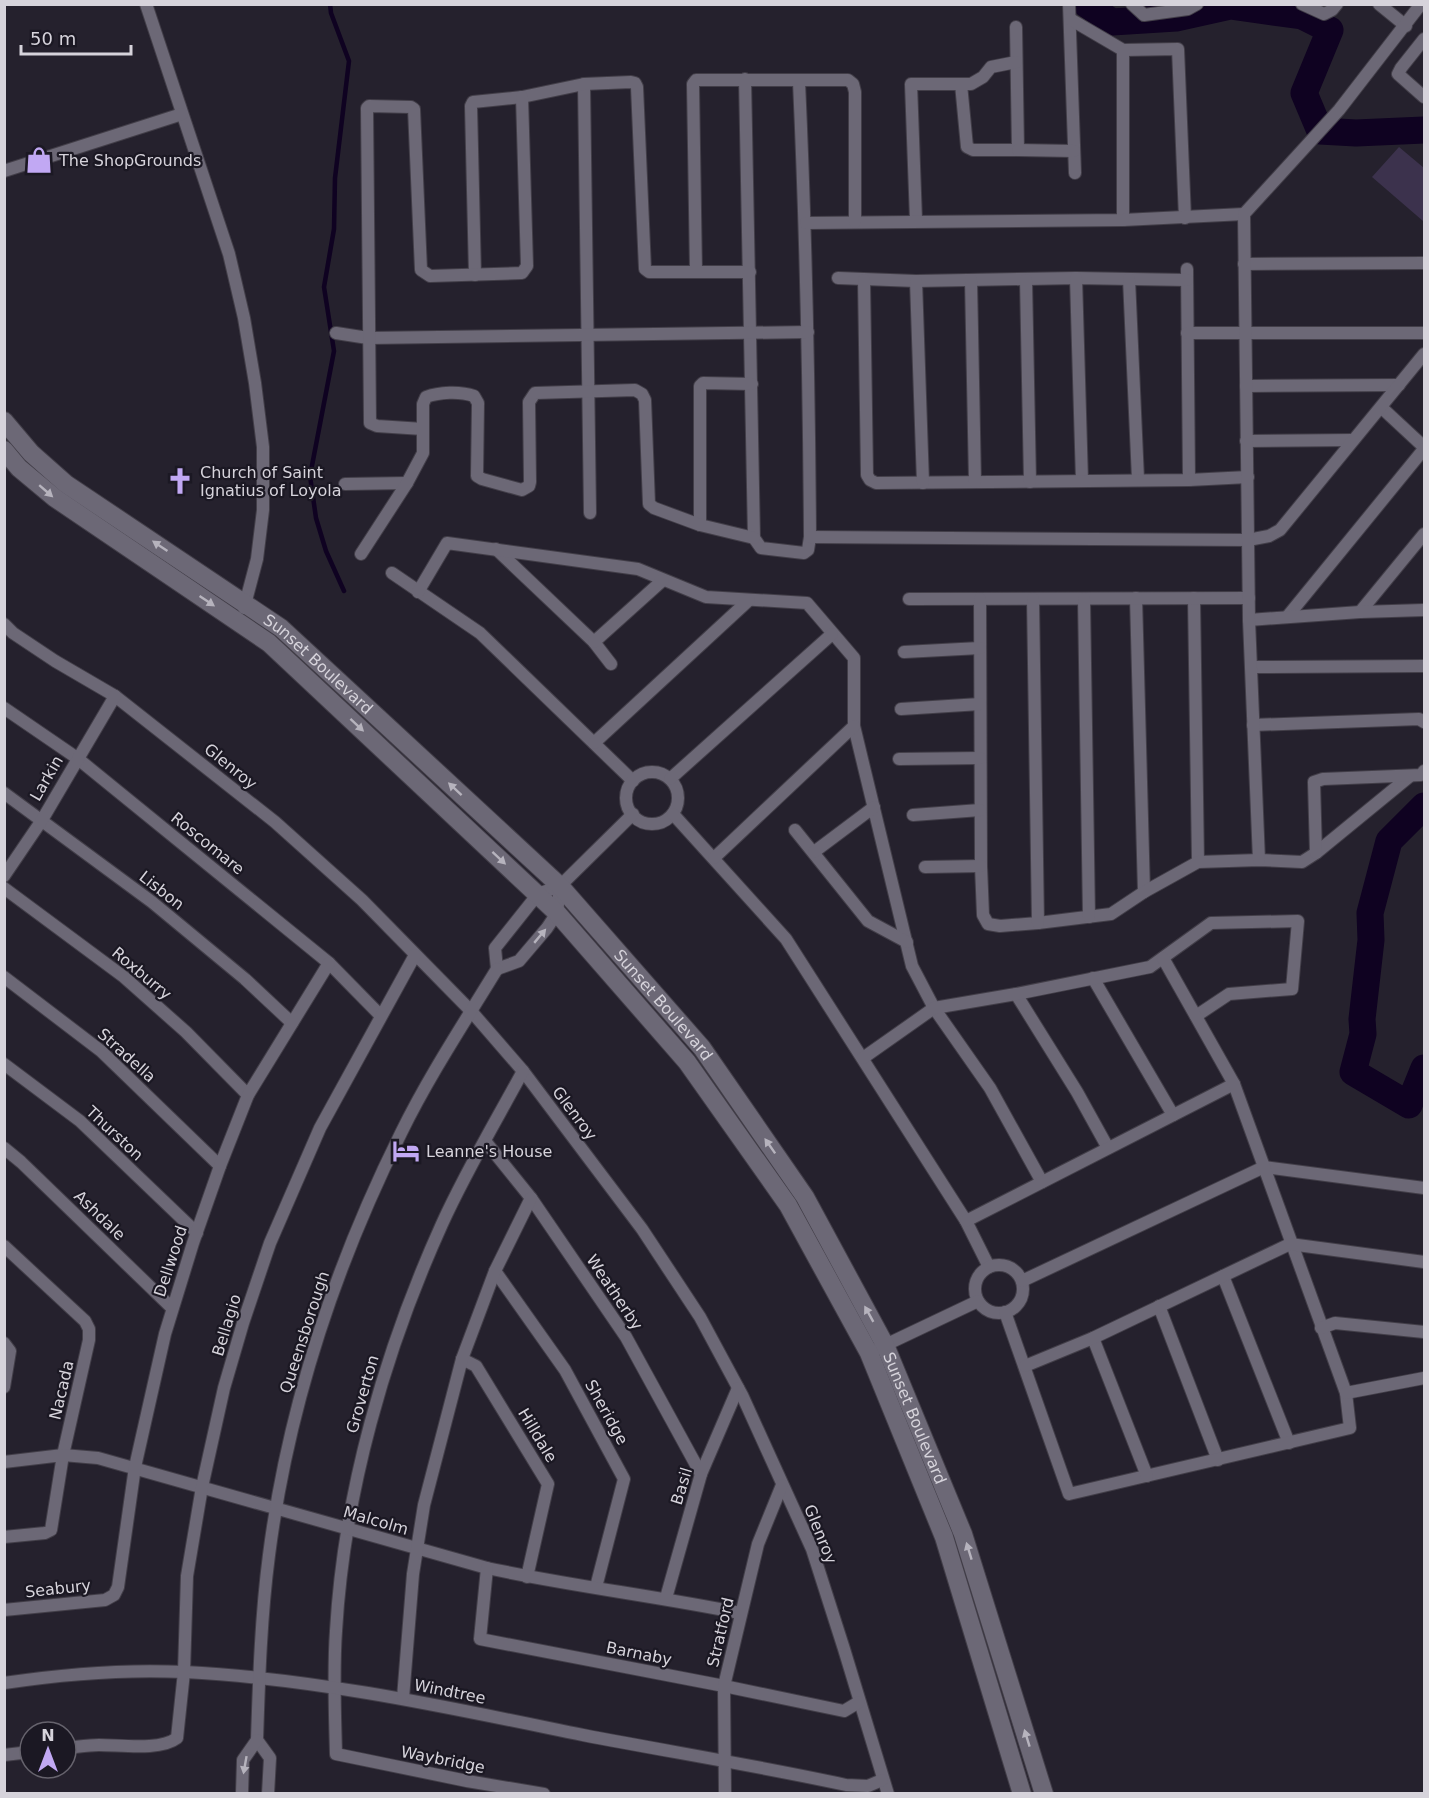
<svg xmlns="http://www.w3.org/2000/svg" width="1429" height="1798" font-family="'DejaVu Sans',sans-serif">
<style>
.green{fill:#3c324d}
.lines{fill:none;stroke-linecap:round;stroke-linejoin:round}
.stream{stroke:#0f0221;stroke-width:4.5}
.river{stroke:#0f0221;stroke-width:27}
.minor-casing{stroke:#423e48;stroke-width:14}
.secondary-casing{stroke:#423e48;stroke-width:20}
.minor{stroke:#6c6876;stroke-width:12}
.secondary{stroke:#6c6876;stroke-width:18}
.oneway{fill:#b6b3bd}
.labels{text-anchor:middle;stroke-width:4.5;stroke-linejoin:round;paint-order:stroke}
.poi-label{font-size:16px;fill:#d6d3db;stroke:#1b1823;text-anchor:start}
.street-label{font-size:16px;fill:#d6d3db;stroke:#1b1823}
</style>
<rect width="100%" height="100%" fill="#25212d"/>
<!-- green -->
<path class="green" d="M1399 147 1424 168 1423 221 1372 177Z"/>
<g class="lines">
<!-- stream -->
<path class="stream" d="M330 4 331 13 349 61 335 178 334 229 324 287 334 351 310 476 316 518 326 551 344 591"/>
<!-- river -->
<g class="river">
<path d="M1086 4 1112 22 1176 18 1230 6 1302 16 1330 30 1304 93 1320 131 1356 133 1424 130"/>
<path d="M1424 806 1389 841 1370 913 1371 940 1362 1019 1363 1034 1353 1072 1409 1105 1424 1068"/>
</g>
<defs>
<g id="minor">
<path d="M146 4 229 254 244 318 255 383 263 447V510L257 559 244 608"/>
<path d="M1069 4 1075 173"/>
<path d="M1132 4 1144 15 1188 9 1197 4"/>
<path d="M1302 4 1324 14 1332 10 1337 4"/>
<path d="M1379 4 1406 26"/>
<path d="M1070 19 1123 50 1178 49 1185 218"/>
<path d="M1424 39 1401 68 1398 74 1424 97"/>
<path d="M1123 50V220"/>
<path d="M745 79 754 538 761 548 804 553 808 550 810 537C809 385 806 234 799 82"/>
<path d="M584 84 590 513"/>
<path d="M961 84 967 147 973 150H1018L1016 27"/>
<path d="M1018 150 1074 151"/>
<path d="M4 171 182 114"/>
<path d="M916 220 911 84H971L983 77 991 67 1016 62"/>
<path d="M806 223 1123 220 1244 214"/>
<path d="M1244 264 1424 263"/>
<path d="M1187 269 1189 480"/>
<path d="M696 272 693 84 696 80H848L853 84 855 92V222"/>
<path d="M475 275 471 106 473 102 522 97 584 84 631 82 635 83 637 87 645 269 649 272H750"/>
<path d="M838 278 916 281 1076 278 1187 280"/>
<path d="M1076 278 1082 481"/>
<path d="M1129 279 1138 479"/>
<path d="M864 280 867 475 870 480 876 483 1189 480 1248 477"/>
<path d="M971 280 975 482"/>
<path d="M1026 280 1030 482"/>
<path d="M916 281 923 483"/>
<path d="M336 333 368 338 808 332"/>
<path d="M1187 333H1424"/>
<path d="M1246 386 1399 385"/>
<path d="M1382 408 1424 447"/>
<path d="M423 429 377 426 370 423 367 108 369 106 411 107 414 109 421 270 430 276 522 273 527 266 522 97"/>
<path d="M1246 441 1353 440"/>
<path d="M345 484 407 483"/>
<path d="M700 525V386L703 383 752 384"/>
<path d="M810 537 1248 540 1269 536 1280 530 1424 354"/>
<path d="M496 549 594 642 611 664"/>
<path d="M361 554 407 483 423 453V404L426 397C439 392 460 391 474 396L478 403 477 476 482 479 522 490 529 486 530 482 529 402 535 393 635 390 642 394 645 400 649 504 654 508 700 525 754 538"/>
<path d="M392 573 480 633 633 781"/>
<path d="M418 592 447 543 638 569 706 597 807 603 854 658V726L912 966 934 1008 990 1088 1042 1182"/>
<path d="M1136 598 1144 892"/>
<path d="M1194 598 1198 862"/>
<path d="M909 599 1249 598"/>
<path d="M980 599 981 866 983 915 988 924 1000 926 1038 923 1111 914 1144 892 1198 862 1259 860 1302 862 1316 853 1410 776"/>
<path d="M1033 599 1038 923"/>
<path d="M1084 599 1089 917"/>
<path d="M1360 612 1424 534"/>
<path d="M1287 617 1424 449"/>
<path d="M1249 620 1360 612 1424 610"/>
<path d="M4 624 13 633 55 661 115 696 275 822 362 900 471 1011 523 1071 642 1229 700 1317 742 1395 812 1549 844 1649 888 1794"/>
<path d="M594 642 663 580"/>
<path d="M904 652 980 648"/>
<path d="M1252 667 1424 666"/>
<path d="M4 708 77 758 329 963 380 1015"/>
<path d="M901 709 980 704"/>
<path d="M1253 725 1419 719 1424 722"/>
<path d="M594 743 749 600"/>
<path d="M899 759 980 758"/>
<circle cx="652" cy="798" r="26"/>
<path d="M670 779 832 634"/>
<path d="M4 793 152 902 245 979 292 1023"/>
<path d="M673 814 786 939 966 1221 989 1267"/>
<path d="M913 815 980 810"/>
<path d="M795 830 868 921 907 942"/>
<path d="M814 852 874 807"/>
<path d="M1316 853 1314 782 1323 779 1421 775 1424 771"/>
<path d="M714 858 854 726"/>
<path d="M1259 860 1249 620 1244 214 1339 110 1421 4"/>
<path d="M925 867 981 866"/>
<path d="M4 876 42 820 115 696"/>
<path d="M4 888 124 977 186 1032 248 1095"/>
<path d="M497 969 495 948 538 894 560 886 633 814"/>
<path d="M497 969 519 961 547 928 557 913 560 886"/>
<path d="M4 977 101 1051 220 1166"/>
<path d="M1093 978 1173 1115"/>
<path d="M1016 994 1077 1092 1108 1148"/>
<path d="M863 1058 934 1008 1016 994 1150 967 1211 923 1298 921 1292 989 1229 994 1196 1016"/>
<path d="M4 1064 80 1121 197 1233"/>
<path d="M523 1071C496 1121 466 1171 442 1224 385 1350 344 1492 336 1631 333 1672 335 1713 336 1754L467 1781 544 1794"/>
<path d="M485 1141 531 1198 626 1337 701 1474"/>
<path d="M4 1148 21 1162 172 1308"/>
<path d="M966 1221 1234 1084"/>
<path d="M4 1246 85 1321 89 1329V1340L63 1455 51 1530 45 1533 4 1537"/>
<circle cx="999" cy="1289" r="24"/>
<path d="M495 1271 565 1370 624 1479 596 1587"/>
<path d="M1223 1276 1289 1443"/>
<path d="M1022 1281 1264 1167 1424 1188"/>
<path d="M1159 1306 1218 1460"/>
<path d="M1005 1312 1069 1494 1350 1428 1346 1393 1234 1084 1163 958"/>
<path d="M1321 1328 1335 1323 1424 1332"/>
<path d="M1093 1338 1147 1476"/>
<path d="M4 1343 10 1351 4 1387"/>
<path d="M879 1348 978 1301"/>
<path d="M462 1359 476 1366 548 1484 527 1577"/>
<path d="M1025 1366 1093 1338 1290 1244 1424 1262"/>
<path d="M1346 1393 1424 1378"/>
<path d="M4 1462 63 1455 98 1458 487 1568C571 1586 656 1596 740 1613"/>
<path d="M487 1568 480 1639 724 1686 844 1711 859 1702"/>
<path d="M666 1598 701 1474 738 1388"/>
<path d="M4 1610 105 1600 114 1595 118 1587 135 1467 165 1334 193 1243 220 1166 248 1095 329 963"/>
<path d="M4 1683C64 1674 125 1669 185 1672 320 1679 451 1708 583 1735 671 1752 759 1766 846 1785L868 1786 882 1780"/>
<path d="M403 1698 413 1574 424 1505 462 1359 495 1271 531 1198"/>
<path d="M257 1740C259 1678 261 1616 269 1555 288 1407 335 1266 401 1133 429 1076 464 1023 497 969"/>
<path d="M257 1740 270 1758 268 1794"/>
<path d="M66 1748C77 1747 88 1745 99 1745 121 1745 160 1751 177 1738L184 1672 187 1576 202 1487 224 1388 243 1323 270 1243 320 1128 415 955"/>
<path d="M4 1755 30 1752"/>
<path d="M242 1794 243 1760 257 1740"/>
<path d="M725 1794 724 1686 758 1544 782 1485"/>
</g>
<g id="secondary">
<path id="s1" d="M4 421 31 453 66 484 281 628 560 886 702 1048 805 1197 885 1345 963 1534 1044 1794"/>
<path d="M4 450 19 468 55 498 269 643 557 913 687 1062 788 1205 869 1353 944 1537 1022 1794"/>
</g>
</defs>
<!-- minor casing -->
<use href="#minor" class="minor-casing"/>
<!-- secondary casing -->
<use href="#secondary" class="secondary-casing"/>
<!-- minor -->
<use href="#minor" class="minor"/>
<!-- secondary -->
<use href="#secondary" class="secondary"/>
</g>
<!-- one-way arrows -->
<defs><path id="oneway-solid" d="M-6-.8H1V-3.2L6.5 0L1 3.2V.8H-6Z" transform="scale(1.5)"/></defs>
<g class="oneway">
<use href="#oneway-solid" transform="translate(46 491) rotate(41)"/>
<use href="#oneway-solid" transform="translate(160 546) rotate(-146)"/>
<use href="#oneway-solid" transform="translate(207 601) rotate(34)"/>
<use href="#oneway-solid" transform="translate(357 725) rotate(43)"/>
<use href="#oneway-solid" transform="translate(455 789) rotate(-137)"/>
<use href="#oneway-solid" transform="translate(499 858) rotate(43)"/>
<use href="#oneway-solid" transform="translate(540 936) rotate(-50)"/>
<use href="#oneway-solid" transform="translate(770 1146) rotate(-125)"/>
<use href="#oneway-solid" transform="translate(869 1314) rotate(-119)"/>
<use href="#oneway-solid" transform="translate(969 1551) rotate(-107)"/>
<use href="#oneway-solid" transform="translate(1027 1738) rotate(-107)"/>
<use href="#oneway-solid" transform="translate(245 1765) rotate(100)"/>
</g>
<!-- icons -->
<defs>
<symbol id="shop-bare" viewBox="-9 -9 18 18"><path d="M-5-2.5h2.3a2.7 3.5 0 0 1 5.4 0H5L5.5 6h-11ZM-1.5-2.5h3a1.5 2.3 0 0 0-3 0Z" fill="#c1a8f3" stroke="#1b1823" stroke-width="2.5" paint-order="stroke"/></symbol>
<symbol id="church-bare" viewBox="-9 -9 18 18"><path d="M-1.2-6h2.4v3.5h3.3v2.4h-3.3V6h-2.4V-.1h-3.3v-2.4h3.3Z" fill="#c1a8f3" stroke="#1b1823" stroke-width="2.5" paint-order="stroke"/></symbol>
<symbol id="hotel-bare" viewBox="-9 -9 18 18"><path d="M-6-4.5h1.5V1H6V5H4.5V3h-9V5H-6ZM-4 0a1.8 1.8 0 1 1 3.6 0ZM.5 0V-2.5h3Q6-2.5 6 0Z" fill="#c1a8f3" stroke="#1b1823" stroke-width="2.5" paint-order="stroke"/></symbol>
</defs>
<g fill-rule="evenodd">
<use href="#shop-bare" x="20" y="141" width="38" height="38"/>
<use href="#church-bare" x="161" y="462" width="38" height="38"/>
<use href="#hotel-bare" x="387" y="1132" width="38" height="38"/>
</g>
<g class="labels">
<!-- poi labels -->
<g class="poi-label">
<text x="59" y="166">The ShopGrounds</text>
<text x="200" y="478">Church of Saint<tspan x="200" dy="18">Ignatius of Loyola</tspan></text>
<text x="426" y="1157">Leanne's House</text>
</g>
<!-- street labels -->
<g class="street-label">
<text dy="6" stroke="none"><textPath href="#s1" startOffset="399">Sunset Boulevard</textPath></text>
<text transform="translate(231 766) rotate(39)" y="6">Glenroy</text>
<text transform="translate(46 778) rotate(-60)" y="6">Larkin</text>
<text transform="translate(208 843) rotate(39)" y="6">Roscomare</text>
<text transform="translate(162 890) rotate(38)" y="6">Lisbon</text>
<text transform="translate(142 973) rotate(40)" y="6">Roxburry</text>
<text dy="6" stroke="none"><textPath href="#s1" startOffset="885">Sunset Boulevard</textPath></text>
<text transform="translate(127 1055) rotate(42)" y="6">Stradella</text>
<text transform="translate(575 1113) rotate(53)" y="6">Glenroy</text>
<text transform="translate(115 1133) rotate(43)" y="6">Thurston</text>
<text transform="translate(100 1215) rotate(44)" y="6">Ashdale</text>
<text transform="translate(170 1261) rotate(-72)" y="6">Dellwood</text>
<text transform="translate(615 1292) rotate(56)" y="6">Weatherby</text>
<text transform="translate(226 1325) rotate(-73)" y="6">Bellagio</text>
<text transform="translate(304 1332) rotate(-72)" y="6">Queensborough</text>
<text transform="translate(61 1390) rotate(-77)" y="6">Nacada</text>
<text transform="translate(362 1394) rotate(-74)" y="6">Groverton</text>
<text transform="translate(607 1412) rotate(61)" y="6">Sheridge</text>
<text dy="6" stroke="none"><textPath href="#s1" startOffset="1371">Sunset Boulevard</textPath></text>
<text transform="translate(538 1435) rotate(59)" y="6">Hilldale</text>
<text transform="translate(681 1486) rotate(-73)" y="6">Basil</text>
<text transform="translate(376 1520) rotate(16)" y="6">Malcolm</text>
<text transform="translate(821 1534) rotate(68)" y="6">Glenroy</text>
<text transform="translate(58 1588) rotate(-6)" y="6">Seabury</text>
<text transform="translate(720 1632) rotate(-77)" y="6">Stratford</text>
<text transform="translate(639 1653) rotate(11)" y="6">Barnaby</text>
<text transform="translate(450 1691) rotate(11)" y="6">Windtree</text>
<text transform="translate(443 1759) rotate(11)" y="6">Waybridge</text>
</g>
</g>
<!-- border -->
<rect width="1429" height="1798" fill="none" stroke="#d6d3db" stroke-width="12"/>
<!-- north arrow -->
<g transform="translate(48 1750)"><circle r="28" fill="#1b1823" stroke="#66636d" stroke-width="1.5"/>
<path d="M0-4.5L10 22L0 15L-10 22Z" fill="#c1a8f3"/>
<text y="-9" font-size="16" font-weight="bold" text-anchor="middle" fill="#d6d3db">N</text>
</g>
<!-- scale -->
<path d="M21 45v9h110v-9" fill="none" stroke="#d6d3db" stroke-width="3"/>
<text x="30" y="45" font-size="18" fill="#d6d3db" stroke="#1b1823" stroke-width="4.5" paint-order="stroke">50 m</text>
</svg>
